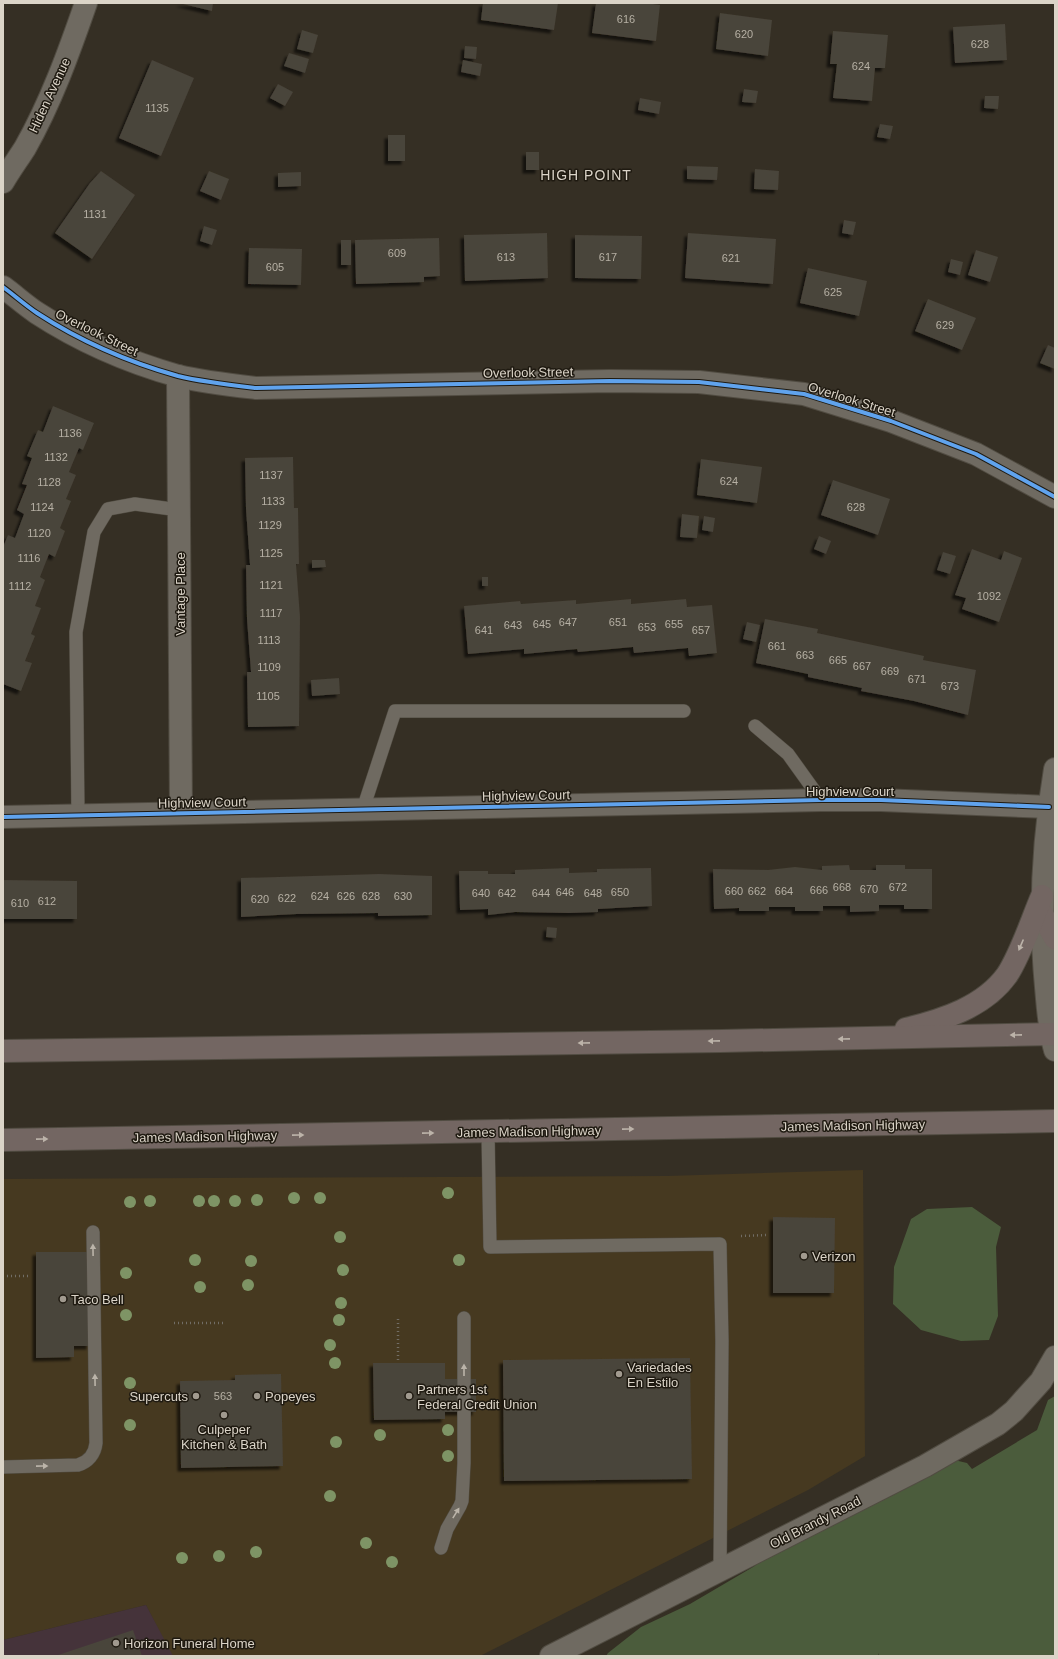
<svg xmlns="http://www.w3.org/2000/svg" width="1058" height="1659" font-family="Helvetica,sans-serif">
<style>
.built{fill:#463920}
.industrial{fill:#45333a}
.green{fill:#4b5c3c}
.building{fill:#49443a;filter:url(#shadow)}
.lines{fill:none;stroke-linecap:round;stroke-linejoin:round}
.lane-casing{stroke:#514c42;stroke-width:14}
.street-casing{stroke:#514c42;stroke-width:24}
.secondary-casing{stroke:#514c42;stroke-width:24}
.primary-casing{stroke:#514c42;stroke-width:24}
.path{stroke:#716d65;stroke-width:2.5;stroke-dasharray:1 3;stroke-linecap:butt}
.lane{stroke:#6f6a61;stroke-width:13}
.street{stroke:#6f6a61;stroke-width:22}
.secondary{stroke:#6f6a61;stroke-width:22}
.primary{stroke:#736662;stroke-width:22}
.cycleway-casing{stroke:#1f1a11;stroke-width:6}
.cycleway{stroke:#60a3ed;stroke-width:4}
.tree{fill:#7e9465}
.oneway{fill:#bcb3a9}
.oneway2{fill:#bbb4a9}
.poi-dot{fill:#a19a8f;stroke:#1f1a11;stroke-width:1.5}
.labels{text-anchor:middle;stroke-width:3;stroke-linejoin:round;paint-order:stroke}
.number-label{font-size:11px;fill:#b6b0a4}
.street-label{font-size:13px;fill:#dbd4c8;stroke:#1f1a11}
.poi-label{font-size:13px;fill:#dbd4c8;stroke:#1f1a11;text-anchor:start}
.neighbourhood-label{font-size:14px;letter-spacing:1px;fill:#dbd4c8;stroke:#1f1a11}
</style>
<defs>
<filter id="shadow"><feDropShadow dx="-3.5" dy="3.5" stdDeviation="1" flood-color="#0009"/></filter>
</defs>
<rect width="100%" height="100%" fill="#352f24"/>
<!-- built -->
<path class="built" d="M863 1170 865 1456 808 1490 480 1656H172L146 1605 3 1640V1179L667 1176Z"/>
<!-- industrial -->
<path class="industrial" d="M146 1605 173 1656H3V1640Z"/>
<!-- green -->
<g class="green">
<path d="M972 1207 1001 1227 996 1247 998 1316 989 1340 961 1341 921 1330 893 1304 894 1267 911 1219 927 1209Z"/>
<path d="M1055 1396V1656H879L878 1653V1656H606L608 1653 641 1627 690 1604 753 1567 774 1552 841 1521 874 1496 950 1459 967 1463 972 1469 1037 1430 1048 1400Z"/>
</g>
<!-- building -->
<g class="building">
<path d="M179 3H213L212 11Z"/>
<path d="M483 3H558L554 30 481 20Z"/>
<path d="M596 3H646L660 5 656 41 592 33Z"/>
<path d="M720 13 772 20 768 56 716 49Z"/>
<path d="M1005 24 1007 60 955 63 953 27Z"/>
<path d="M302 30 318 35 313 53 297 49Z"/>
<path d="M833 31 888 35 885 68H875L872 101 833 98 837 64H830Z"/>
<path d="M465 46 477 47 476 59 464 58Z"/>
<path d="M289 53 309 59 305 73 284 66Z"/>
<path d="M152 60 194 78 161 156 119 138Z"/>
<path d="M463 60 482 64 480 76 461 72Z"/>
<path d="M278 84 293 92 285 106 270 98Z"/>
<path d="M744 89 758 91 756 103 742 102Z"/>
<path d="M985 96H999L998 109 984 108Z"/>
<path d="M640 98 661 102 659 114 638 110Z"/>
<path d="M880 124 893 126 890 139 877 137Z"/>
<rect x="388" y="135" width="17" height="26"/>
<rect x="526" y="152" width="13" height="18"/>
<path d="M687 166 718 167 717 180 687 179Z"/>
<path d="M755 169 779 171 778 190 754 189Z"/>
<path d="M101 171 135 195 92 259 55 233 90 183Z"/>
<path d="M209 171 229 179 221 200 200 191Z"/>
<path d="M301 172V186L278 187V173Z"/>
<path d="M844 220 856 222 853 235 842 233Z"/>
<path d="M204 226 217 230 212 245 200 241Z"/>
<path d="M547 233 548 278 465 281 464 235Z"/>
<path d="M688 233 776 239 773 284 685 278Z"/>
<path d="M575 235 642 236 641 279 575 278Z"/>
<path d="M439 238 440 276 424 277V282L356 284 355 240Z"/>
<rect x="341" y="240" width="10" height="25"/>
<path d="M249 248 302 249 301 285 248 284Z"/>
<path d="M976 250 998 257 990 282 968 275Z"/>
<path d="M951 259 963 262 960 275 948 272Z"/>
<path d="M808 268 867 281 859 316 800 303Z"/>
<path d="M928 299 976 318 962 350 915 331Z"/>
<path d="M1048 345 1055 348V369L1040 363Z"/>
<path d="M53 406 94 423 83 450 79 448 69 472 76 475 66 499 71 501 60 528 65 531 55 557 49 554 40 577 45 580 35 606 41 608 31 634 35 636 25 661 32 663 21 691 3 684V547L8 535 15 538 24 514 17 510 27 485 22 484 32 458 27 456 38 430 43 432Z"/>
<path d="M293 457 294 508H298L299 564H296L300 617 299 726 248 727 247 672H251L247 619 246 565H250L246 509 245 458Z"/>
<path d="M701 459 762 467 757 503 697 495Z"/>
<path d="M833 480 890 499 878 535 821 515Z"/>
<path d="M682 514 699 516 697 538 680 537Z"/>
<path d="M704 516 715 518 713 532 702 530Z"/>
<path d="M819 536 831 541 826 554 814 549Z"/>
<path d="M972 549 1001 560 1004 551 1022 558 999 622 962 609 966 598 955 595Z"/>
<path d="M943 552 956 556 950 574 937 570Z"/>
<path d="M312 560H325L326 567 312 568Z"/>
<rect x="482" y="577" width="6" height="9"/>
<path d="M631 599V604L686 599 687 607 712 605 717 653 689 656 688 648 634 653 633 647 578 652 577 649 524 654V649L468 654 464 606 520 601 521 604 576 600V604Z"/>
<path d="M765 619 818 629 817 633 924 656 923 660 976 670 968 715 914 701 861 691 862 688 808 677V674L756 663Z"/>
<path d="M747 622 760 625 756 642 743 639Z"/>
<path d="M339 678 340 694 312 696 311 680Z"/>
<path d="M849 865 850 870H876V865H905V869H932V909H904V905H879V911L850 912V906H823V911H795V907H769V911H739V908L714 909 713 869 768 870 795 867 822 870V866Z"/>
<path d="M569 868V873L597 872V869L651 868 652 906 598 909V912L569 913 515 912 488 915V909L460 910 459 871H488V874H515V870Z"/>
<path d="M379 874 432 876V915L378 916V913L297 914 241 917V878Z"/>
<path d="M3 880 77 881V919H3Z"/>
<path d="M547 927 557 928 556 938 546 937Z"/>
<path d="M773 1217 835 1218 834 1293H773Z"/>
<path d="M36 1252H89L90 1346H74V1357L36 1358Z"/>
<path d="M690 1358 692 1479 504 1481 503 1360Z"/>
<path d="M373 1363H445V1379H476V1412H445V1419L374 1420Z"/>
<path d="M281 1374 283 1466 181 1468 180 1381 235 1380V1375Z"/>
<path d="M133 1630 142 1656H55Z"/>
</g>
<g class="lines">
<defs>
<g id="lane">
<path d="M755 726 788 754 821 800"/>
<path d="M363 809 395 711H684"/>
<path d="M78 815 76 632 94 532 108 509 135 504 179 510"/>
<path d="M488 1132 490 1247 720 1244 722 1341 720 1570"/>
<path d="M3 1467 78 1465C88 1462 95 1454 96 1443L93 1232"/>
<path d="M441 1548 447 1529 460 1506 462 1501 464 1463V1318"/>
</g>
<g id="street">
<path d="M3 182C10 170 18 159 25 148 51 102 69 52 86 3"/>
<path d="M3 287C14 295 25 305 37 313 80 341 128 362 178 376 203 382 230 385 256 388L610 381 699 382 804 394 891 421 976 454 1055 497"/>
<path d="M178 376 181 813"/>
<path d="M3 817 821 800H881L1049 807"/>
</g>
<g id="secondary">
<path d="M1055 769C1043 841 1039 914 1046 987 1048 1009 1049 1030 1055 1050"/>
<path d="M551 1656 925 1466 998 1424 1014 1411 1041 1381 1055 1357"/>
</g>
<g id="primary">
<path d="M1042 914 1055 938"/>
<path d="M906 1029C943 1020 984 1007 1007 975 1021 954 1032 919 1042 896"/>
<path d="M3 1051 721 1041 1055 1034"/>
<path d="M3 1140 1055 1121"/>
</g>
</defs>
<!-- lane casing -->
<use href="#lane" class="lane-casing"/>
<!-- street casing -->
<use href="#street" class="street-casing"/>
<!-- secondary casing -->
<use href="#secondary" class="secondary-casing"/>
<!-- primary casing -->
<use href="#primary" class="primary-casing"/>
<!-- path -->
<g class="path">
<path d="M741 1236 768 1235"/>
<path d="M3 1276H28"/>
<path d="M398 1319V1360"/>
<path d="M174 1323H223"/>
</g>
<!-- lane -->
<use href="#lane" class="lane"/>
<!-- street -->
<use href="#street" class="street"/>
<!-- secondary -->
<use href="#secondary" class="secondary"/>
<!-- primary -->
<use href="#primary" class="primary"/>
<defs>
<g id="cycleway">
<path d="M3 287C14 295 25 305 37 313 80 341 128 362 178 376 203 382 230 385 256 388L610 381 699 382 804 394 891 421 976 454 1055 497"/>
<path d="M3 817 821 800H881L1049 807"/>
</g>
</defs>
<!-- cycleway casing -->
<use href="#cycleway" class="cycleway-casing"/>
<!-- cycleway -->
<use href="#cycleway" class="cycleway"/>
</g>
<!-- trees -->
<g class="tree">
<circle cx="448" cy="1193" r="6"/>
<circle cx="294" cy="1198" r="6"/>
<circle cx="320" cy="1198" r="6"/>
<circle cx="257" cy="1200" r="6"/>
<circle cx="150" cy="1201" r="6"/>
<circle cx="199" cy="1201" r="6"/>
<circle cx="214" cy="1201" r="6"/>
<circle cx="235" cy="1201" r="6"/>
<circle cx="130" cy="1202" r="6"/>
<circle cx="340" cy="1237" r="6"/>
<circle cx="195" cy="1260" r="6"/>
<circle cx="459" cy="1260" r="6"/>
<circle cx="251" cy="1261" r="6"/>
<circle cx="343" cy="1270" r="6"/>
<circle cx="126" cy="1273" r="6"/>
<circle cx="248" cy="1285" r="6"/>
<circle cx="200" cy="1287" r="6"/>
<circle cx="341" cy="1303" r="6"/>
<circle cx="126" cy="1315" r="6"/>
<circle cx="339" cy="1320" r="6"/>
<circle cx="330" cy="1345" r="6"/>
<circle cx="335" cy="1363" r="6"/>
<circle cx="130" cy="1383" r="6"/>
<circle cx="130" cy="1425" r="6"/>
<circle cx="448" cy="1430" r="6"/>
<circle cx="380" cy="1435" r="6"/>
<circle cx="336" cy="1442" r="6"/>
<circle cx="448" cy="1456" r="6"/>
<circle cx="330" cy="1496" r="6"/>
<circle cx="366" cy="1543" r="6"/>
<circle cx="256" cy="1552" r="6"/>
<circle cx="219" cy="1556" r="6"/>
<circle cx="182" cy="1558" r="6"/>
<circle cx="392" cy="1562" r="6"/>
</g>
<!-- one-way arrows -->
<defs><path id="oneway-solid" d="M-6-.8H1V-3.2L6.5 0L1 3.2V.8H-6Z"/></defs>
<g class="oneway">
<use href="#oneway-solid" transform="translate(1021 945) rotate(113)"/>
<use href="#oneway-solid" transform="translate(1016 1035) rotate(179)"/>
<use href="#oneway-solid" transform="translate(844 1039) rotate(179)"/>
<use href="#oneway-solid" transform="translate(714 1041) rotate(179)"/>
<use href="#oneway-solid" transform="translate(584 1043) rotate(179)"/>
<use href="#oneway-solid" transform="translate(628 1129) rotate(-1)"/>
<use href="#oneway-solid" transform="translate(428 1133) rotate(-1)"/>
<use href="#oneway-solid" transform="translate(298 1135) rotate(-1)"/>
<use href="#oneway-solid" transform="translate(42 1139) rotate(-1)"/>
</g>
<g class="oneway2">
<use href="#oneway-solid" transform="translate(93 1250) rotate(-91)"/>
<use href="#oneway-solid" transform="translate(464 1370) rotate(-90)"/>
<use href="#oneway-solid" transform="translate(95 1380) rotate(-91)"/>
<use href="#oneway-solid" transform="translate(42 1466) rotate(-1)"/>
<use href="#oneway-solid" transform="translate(456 1513) rotate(-58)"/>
</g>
<!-- markers -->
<g class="poi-dot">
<circle cx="804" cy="1256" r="4"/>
<circle cx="63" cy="1299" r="4"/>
<circle cx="619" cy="1374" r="4"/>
<circle cx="196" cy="1396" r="4"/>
<circle cx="257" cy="1396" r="4"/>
<circle cx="409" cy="1396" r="4"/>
<circle cx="224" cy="1415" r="4"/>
<circle cx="116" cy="1643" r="4"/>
</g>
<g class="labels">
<!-- number labels -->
<g class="number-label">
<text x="626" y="23">616</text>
<text x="744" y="38">620</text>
<text x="980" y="48">628</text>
<text x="861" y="70">624</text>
<text x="157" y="112">1135</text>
<text x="95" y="218">1131</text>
<text x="397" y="257">609</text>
<text x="506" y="261">613</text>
<text x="608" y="261">617</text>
<text x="731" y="262">621</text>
<text x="275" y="271">605</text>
<text x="833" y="296">625</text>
<text x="945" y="329">629</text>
<text x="70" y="437">1136</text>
<text x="56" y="461">1132</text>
<text x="271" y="479">1137</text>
<text x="729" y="485">624</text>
<text x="49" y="486">1128</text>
<text x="273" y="505">1133</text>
<text x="42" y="511">1124</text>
<text x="856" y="511">628</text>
<text x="270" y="529">1129</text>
<text x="39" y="537">1120</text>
<text x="271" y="557">1125</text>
<text x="29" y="562">1116</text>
<text x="271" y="589">1121</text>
<text x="20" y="590">1112</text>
<text x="989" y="600">1092</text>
<text x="271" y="617">1117</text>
<text x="568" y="626">647</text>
<text x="618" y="626">651</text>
<text x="542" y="628">645</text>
<text x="674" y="628">655</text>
<text x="513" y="629">643</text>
<text x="647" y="631">653</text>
<text x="484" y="634">641</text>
<text x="701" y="634">657</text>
<text x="269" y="644">1113</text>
<text x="777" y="650">661</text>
<text x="805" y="659">663</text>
<text x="838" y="664">665</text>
<text x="862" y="670">667</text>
<text x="269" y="671">1109</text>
<text x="890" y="675">669</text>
<text x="917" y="683">671</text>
<text x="950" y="690">673</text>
<text x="268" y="700">1105</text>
<text x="842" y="891">668</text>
<text x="898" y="891">672</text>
<text x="869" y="893">670</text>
<text x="819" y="894">666</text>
<text x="734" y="895">660</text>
<text x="757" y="895">662</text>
<text x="784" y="895">664</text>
<text x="565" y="896">646</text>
<text x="620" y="896">650</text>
<text x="481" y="897">640</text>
<text x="507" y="897">642</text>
<text x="541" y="897">644</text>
<text x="593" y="897">648</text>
<text x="320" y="900">624</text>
<text x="346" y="900">626</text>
<text x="371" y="900">628</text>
<text x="403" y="900">630</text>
<text x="287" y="902">622</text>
<text x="260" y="903">620</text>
<text x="47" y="905">612</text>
<text x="20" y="907">610</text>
<text x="223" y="1400">563</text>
</g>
<!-- street labels -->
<g class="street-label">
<text transform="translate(49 95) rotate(-65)" y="5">Hiden Avenue</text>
<text transform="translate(97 332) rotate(26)" y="5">Overlook Street</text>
<text transform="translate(528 372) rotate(-1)" y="5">Overlook Street</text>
<text transform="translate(852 399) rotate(17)" y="5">Overlook Street</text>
<text transform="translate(180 594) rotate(-90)" y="5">Vantage Place</text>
<text x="850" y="796">Highview Court</text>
<text transform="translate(526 795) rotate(-1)" y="5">Highview Court</text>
<text transform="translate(202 802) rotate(-1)" y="5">Highview Court</text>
<text transform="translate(853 1125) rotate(-1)" y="5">James Madison Highway</text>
<text transform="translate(529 1131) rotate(-1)" y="5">James Madison Highway</text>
<text transform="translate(205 1136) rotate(-1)" y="5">James Madison Highway</text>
<text transform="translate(815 1522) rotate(-27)" y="5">Old Brandy Road</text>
</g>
<!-- poi labels -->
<g class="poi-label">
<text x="812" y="1261">Verizon</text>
<text x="71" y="1304">Taco Bell</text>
<text x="627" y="1372">Variedades<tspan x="627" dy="15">En Estilo</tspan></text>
<text x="417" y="1394">Partners 1st<tspan x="417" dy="15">Federal Credit Union</tspan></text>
<text x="188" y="1401" text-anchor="end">Supercuts</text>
<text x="265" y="1401">Popeyes</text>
<text x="224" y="1434" text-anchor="middle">Culpeper<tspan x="224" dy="15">Kitchen &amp; Bath</tspan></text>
<text x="124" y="1648">Horizon Funeral Home</text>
</g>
<!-- neighbourhood labels -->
<g class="neighbourhood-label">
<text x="586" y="180">HIGH POINT</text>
</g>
</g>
<!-- border -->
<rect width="1058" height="1659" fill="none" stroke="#dbd4c8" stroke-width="8"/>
</svg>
